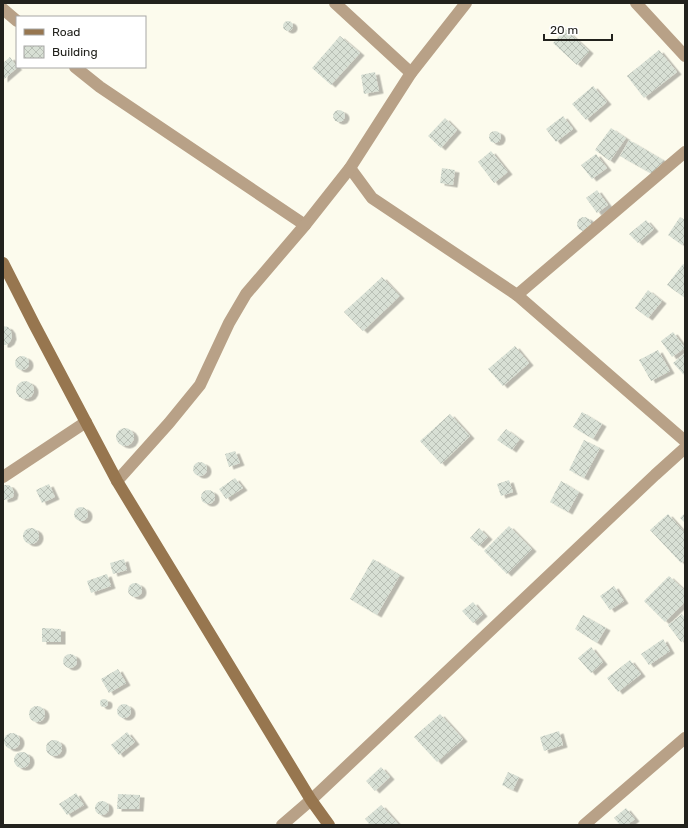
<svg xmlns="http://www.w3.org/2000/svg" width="688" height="828" font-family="Rubik,sans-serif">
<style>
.building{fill:url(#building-cross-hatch);filter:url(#shadow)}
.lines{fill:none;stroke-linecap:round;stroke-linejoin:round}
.lane{stroke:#b8a187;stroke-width:12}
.street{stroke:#b8a187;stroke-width:12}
.secondary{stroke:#97764f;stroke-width:12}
</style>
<defs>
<pattern id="building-cross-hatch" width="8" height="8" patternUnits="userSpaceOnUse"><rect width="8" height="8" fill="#d8e0d5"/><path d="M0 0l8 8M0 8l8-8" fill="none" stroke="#b9c0b6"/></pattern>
<filter id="shadow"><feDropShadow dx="4.5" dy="2.5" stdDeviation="0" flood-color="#0004"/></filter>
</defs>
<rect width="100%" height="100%" fill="#fcfbed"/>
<!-- building -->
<g class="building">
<circle cx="288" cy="26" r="5"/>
<path d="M565 29 589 51 577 65 553 43Z"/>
<path d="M340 36 360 53 331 85 312 68Z"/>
<path d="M659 50 677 72 644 98 627 76Z"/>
<path d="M10 57 17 67H18L3 80V63Z"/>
<path d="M375 72 379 91 364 94 361 75Z"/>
<path d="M593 86 607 102 586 120 572 104Z"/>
<circle cx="339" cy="116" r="6"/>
<path d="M563 116 573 129 556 142 546 129Z"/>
<path d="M445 118 457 130 441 148 428 136Z"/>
<path d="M611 128 626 138 610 161 595 150Z"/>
<circle cx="495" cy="137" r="6"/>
<path d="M629 140 663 160 654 175 620 156Z"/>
<path d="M491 151 508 172 494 183 478 162Z"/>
<path d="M596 154 607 168 592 179 581 165Z"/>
<path d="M442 168 455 170 453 185 440 183Z"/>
<path d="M597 190 608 205 597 213 586 198Z"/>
<circle cx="584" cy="224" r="7"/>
<path d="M680 217 685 220V241L682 245 668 235Z"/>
<path d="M646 220 654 229 638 243 629 234Z"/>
<path d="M683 264 685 265V298L667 285Z"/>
<path d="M382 277 400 296 363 331 344 312Z"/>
<path d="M648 290 662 301 648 318 635 308Z"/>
<path d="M3 326 8 327 11 331 12 337 10 342 6 345H3Z"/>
<path d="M673 332 685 348 672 357 661 341Z"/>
<path d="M515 346 529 363 503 386 488 369Z"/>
<path d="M658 350 670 371 651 381 639 360Z"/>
<path d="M685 353V376L673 363Z"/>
<circle cx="22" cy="363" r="7"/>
<circle cx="25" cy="390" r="9"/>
<path d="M582 412 602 424 593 439 573 427Z"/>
<path d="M450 414 470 436 441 464 420 441Z"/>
<circle cx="125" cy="437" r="9"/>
<path d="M506 429 520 439 512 450 497 440Z"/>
<path d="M584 440 600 448 584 478 569 470Z"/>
<path d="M235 451 240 463 229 467 225 454Z"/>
<circle cx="200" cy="469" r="7"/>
<path d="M235 478 243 488 226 499 219 489Z"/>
<path d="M509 480 513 492 501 496 497 484Z"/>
<path d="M561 481 579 492 568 512 550 502Z"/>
<path d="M49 484 55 497 42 503 36 490Z"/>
<path d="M4 485H9L12 488 14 492 13 497 9 499 4 500 3 499V486Z"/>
<circle cx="208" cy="497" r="7"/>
<circle cx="81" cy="514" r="7"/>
<path d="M685 513V523L680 518Z"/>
<path d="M668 514 685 533V560L681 563 650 530Z"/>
<path d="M509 526 532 549 507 574 484 551Z"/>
<path d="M479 528 488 537 479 546 470 538Z"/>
<circle cx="31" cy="536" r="8"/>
<path d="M124 559 127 570 113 574 110 563Z"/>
<path d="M373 559 400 575 377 615 350 599Z"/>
<path d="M107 574 111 586 91 593 87 581Z"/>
<path d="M669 576 685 591V602L665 622 644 601Z"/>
<circle cx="135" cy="590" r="7"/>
<path d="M614 586 624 601 610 610 600 596Z"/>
<path d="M473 602 483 614 473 623 462 611Z"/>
<path d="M682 614 685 618V639L681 642 668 625Z"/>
<path d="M583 615 606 628 597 643 575 629Z"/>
<path d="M42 628 61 629V642H42Z"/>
<path d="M663 639 670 651 649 665 641 654Z"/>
<path d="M591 647 603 662 591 673 578 658Z"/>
<circle cx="70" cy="661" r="7"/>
<path d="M630 660 641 674 618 692 607 678Z"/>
<path d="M118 669 126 683 109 693 101 679Z"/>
<circle cx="104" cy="703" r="4"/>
<circle cx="124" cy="711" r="7"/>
<circle cx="37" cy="714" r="8"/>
<path d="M440 714 463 739 437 762 414 737Z"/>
<path d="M559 731 563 745 544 751 540 737Z"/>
<path d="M127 732 135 742 119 755 111 745Z"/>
<circle cx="12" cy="741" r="8"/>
<circle cx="54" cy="748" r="8"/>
<circle cx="22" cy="760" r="8"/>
<path d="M381 767 390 777 375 791 366 781Z"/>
<path d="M508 772 519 777 513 790 502 785Z"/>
<path d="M76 793 84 805 67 815 59 804Z"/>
<path d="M118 794 140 795 139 809H117Z"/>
<circle cx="102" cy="808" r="7"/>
<path d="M381 805 399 825H370L365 819Z"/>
<path d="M626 808 635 819 627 825H620L614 818Z"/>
</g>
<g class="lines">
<!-- lane -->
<g class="lane">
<path d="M3 9 17 21"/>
<path d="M75 67 100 87 305 225"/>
</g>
<!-- street -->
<g class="street">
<path d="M335 3 411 73"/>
<path d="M636 3 685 56"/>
<path d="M350 168 372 198 517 295 685 441"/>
<path d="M517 295 685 152"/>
<path d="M3 477 86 422"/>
<path d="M117 481 169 423 200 385 229 323 246 294 305 225 350 168 411 73 466 3"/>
<path d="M282 825 311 800 655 475 685 448"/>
<path d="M584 825 685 738"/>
</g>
<!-- secondary -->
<path class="secondary" d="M3 263 34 324 117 481 311 800 329 825"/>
</g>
<!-- border -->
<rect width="688" height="828" fill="none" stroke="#22221d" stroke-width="8"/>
<!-- legend -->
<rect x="16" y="16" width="130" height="52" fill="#ffffff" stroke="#a7a7a5"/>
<rect x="24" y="29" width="20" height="6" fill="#97764f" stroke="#a7a7a5"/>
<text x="52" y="36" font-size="12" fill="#22221d">Road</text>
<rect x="24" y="46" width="20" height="12" fill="url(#building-cross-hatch)" stroke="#a7a7a5"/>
<text x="52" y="56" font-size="12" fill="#22221d">Building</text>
<!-- scale -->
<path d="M544 34v6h68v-6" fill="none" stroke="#22221d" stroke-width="2"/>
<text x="550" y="34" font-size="12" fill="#22221d" stroke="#ffffff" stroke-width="3" paint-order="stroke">20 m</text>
</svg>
